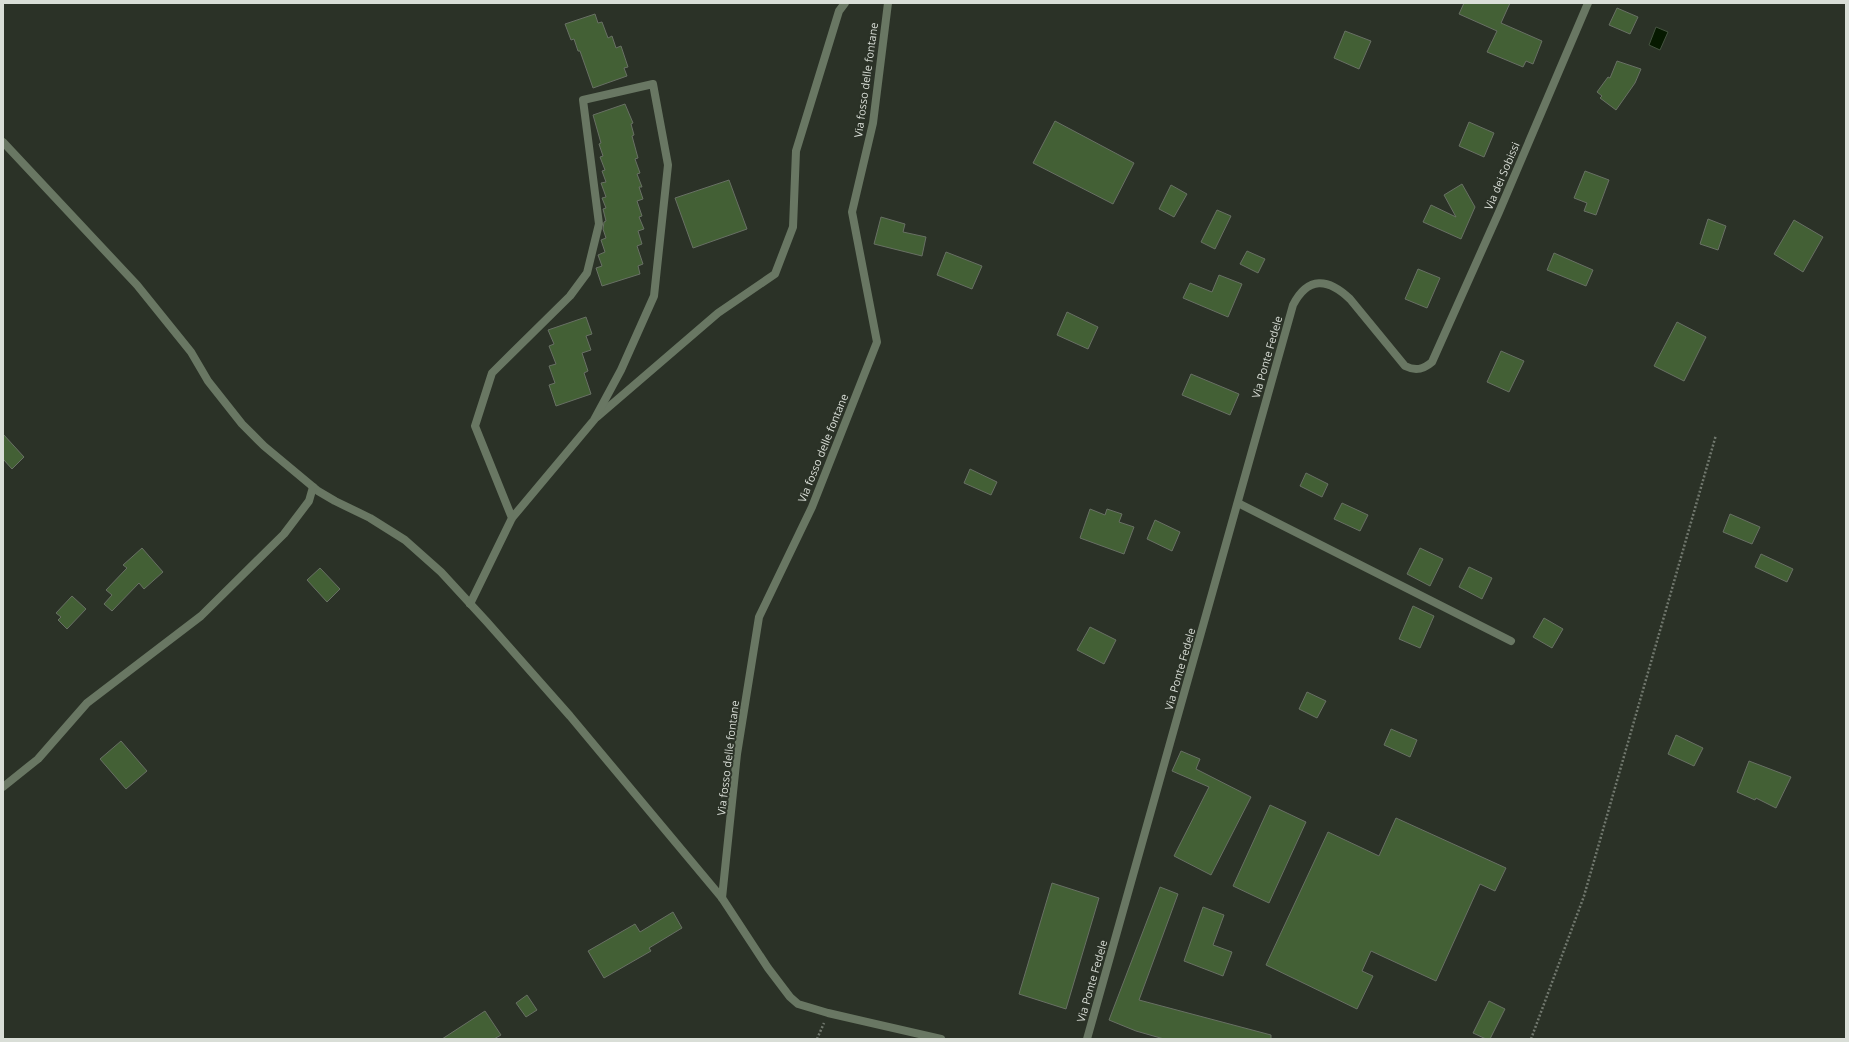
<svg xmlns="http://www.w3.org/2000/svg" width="1849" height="1042" font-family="'Open Sans',sans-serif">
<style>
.water{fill:#061900;stroke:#455440}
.building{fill:#436035;stroke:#687064}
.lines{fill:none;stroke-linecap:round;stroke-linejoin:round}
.path{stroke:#71786e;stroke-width:2.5;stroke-dasharray:2 2;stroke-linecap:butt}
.street{stroke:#697763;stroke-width:8}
.labels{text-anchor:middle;stroke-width:4;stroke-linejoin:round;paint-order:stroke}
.street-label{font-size:11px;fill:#d9ded7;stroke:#2b3227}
</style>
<rect width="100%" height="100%" fill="#2b3227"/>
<!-- water -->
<path class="water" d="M1656 27 1668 32 1660 50 1649 45Z"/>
<!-- building -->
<g class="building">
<path d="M1464 3H1510L1501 23 1542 41 1533 64 1526 61 1523 67 1487 52 1497 31 1459 14Z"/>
<path d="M1617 8 1638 17 1630 34 1609 25Z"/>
<path d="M595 14 598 23 602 22 608 38 612 36 616 48 621 46 628 67 624 68 627 76 593 88 580 51H578L574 39 571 40 565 24Z"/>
<path d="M1345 31 1371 41 1359 69 1334 58Z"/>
<path d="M1617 61 1641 69 1635 83 1616 110 1600 98 1602 96 1597 92 1608 77 1610 78Z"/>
<path d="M625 104 633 123 631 124 634 135 632 136 638 158 635 159 640 173 637 174 642 187H639L643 199 637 201 642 216 639 217 644 229 638 231 642 244 637 246 643 264 638 266 640 274 602 286 596 268 602 266 598 255 605 252 601 240 606 238 603 229 604 222 606 221 603 209 606 208 602 198 606 197 601 183 606 182 602 171 605 170 600 157 603 156 599 144 601 143 593 115Z"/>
<path d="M1055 121 1134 163 1113 204 1033 163Z"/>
<path d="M1469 122 1494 133 1484 157 1459 146Z"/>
<path d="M1585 171 1609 180 1596 215 1584 211 1587 203 1574 198Z"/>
<path d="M729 180 747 229 693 248 675 198Z"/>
<path d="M1462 184 1475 207 1461 239 1423 222 1431 205 1456 217 1444 195Z"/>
<path d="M1171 185 1187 194 1174 217 1159 209Z"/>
<path d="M1217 210 1231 216 1215 249 1201 242Z"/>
<path d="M881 217 905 224 903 232 926 237 922 256 874 244Z"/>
<path d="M1708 219 1726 226 1718 250 1700 244Z"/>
<path d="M1794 220 1823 237 1803 272 1774 254Z"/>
<path d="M1247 251 1265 259 1258 273 1240 264Z"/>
<path d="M946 252 982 266 972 289 937 275Z"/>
<path d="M1554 253 1593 270 1586 286 1547 270Z"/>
<path d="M1418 269 1440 278 1427 308 1405 299Z"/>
<path d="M1219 275 1242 284 1228 317 1183 298 1190 283 1212 292Z"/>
<path d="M1067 312 1098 327 1088 349 1057 335Z"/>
<path d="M586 317 592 334 586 336 591 350 582 353 588 371 584 373 591 394 556 406 549 385 555 383 549 366 556 364 549 346 554 344 548 330Z"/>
<path d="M1677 322 1706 337 1684 381 1654 366Z"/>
<path d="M1501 351 1524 361 1509 392 1487 382Z"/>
<path d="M1191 374 1239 394 1230 415 1182 395Z"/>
<path d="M3 434 24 457 12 469 3 459Z"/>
<path d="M970 469 997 482 991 495 964 483Z"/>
<path d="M1306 473 1328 484 1322 497 1300 486Z"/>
<path d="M1342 503 1368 515 1360 531 1334 519Z"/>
<path d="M1090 509 1105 515 1107 509 1122 514 1119 522 1134 527 1124 554 1080 538Z"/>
<path d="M1730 514 1760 527 1752 544 1723 532Z"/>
<path d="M1155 520 1180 532 1172 551 1147 539Z"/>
<path d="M142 548 163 572 144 589 139 583 112 611 104 604 112 595 106 590 127 568 123 565Z"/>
<path d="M1420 548 1443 559 1430 586 1407 574Z"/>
<path d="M1761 554 1793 569 1787 582 1755 567Z"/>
<path d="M1469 567 1492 578 1482 599 1459 587Z"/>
<path d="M320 568 340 589 327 602 307 580Z"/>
<path d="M72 596 86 609 67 629 58 620 61 617 56 613Z"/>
<path d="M1413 606 1434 616 1420 648 1399 639Z"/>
<path d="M1544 618 1563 629 1552 648 1533 637Z"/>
<path d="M1090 627 1116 640 1104 664 1077 650Z"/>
<path d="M1307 692 1326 701 1317 718 1299 709Z"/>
<path d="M1391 729 1417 740 1410 757 1384 745Z"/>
<path d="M1676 735 1703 748 1694 766 1668 754Z"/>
<path d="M121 741 147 771 126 789 100 759Z"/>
<path d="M1181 751 1200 759 1196 769 1251 797 1211 875 1174 856 1209 787 1172 771Z"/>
<path d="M1749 761 1791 777 1776 808 1756 798 1755 800 1737 792Z"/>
<path d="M1270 805 1306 822 1269 903 1233 886Z"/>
<path d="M1396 818 1506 868 1495 891 1480 884 1436 981 1371 951 1362 971 1373 976 1357 1009 1266 965 1328 832 1379 856Z"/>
<path d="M1052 883 1099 898 1066 1009 1019 994Z"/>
<path d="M1160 887 1178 894 1139 1000 1271 1035V1039H1164L1136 1031 1109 1020Z"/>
<path d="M1203 907 1224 915 1213 945 1232 952 1223 976 1184 961Z"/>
<path d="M673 912 682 928 649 948 651 951 604 978 588 951 635 924 640 932Z"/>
<path d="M527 995 537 1010 526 1017 516 1003Z"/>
<path d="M1489 1001 1505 1009 1490 1039H1486L1473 1033Z"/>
<path d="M485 1011 501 1035 494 1039H442Z"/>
</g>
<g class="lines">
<!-- path -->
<g class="path">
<path d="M817 1039 824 1023"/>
<path d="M1531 1039 1584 896 1716 435"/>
</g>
<!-- street -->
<g class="street">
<path d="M3 142 137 285 191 352 208 381 242 424 264 446 318 491 335 501 370 518 405 540 441 572 487 622 570 716 722 898 768 968 790 997 798 1004 828 1013 941 1039"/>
<path d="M597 417 718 313 775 274 793 227 796 151 839 11 845 3"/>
<path d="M1238 503 1511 641"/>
<path d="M470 604 512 518 594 420 621 370 654 296 668 165 653 84 583 100 599 224 587 273 570 296 492 373 475 426 512 518"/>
<path d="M3 787 38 759 87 703 201 616 284 534 309 501 313 487"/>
<path d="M722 898 737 754 759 617 812 507 877 342 852 212 873 123 888 3"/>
<path d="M1087 1039 1293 305C1308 276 1328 278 1350 299L1405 366C1415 371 1423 370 1432 362L1499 212 1588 3"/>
</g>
</g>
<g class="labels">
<!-- street labels -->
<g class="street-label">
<text transform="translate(866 80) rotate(-82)" y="4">Via fosso delle fontane</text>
<text transform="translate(1502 176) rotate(-67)" y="4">Via dei Sobissi</text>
<text transform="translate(1267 357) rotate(-74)" y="4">Via Ponte Fedele</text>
<text transform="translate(823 448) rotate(-68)" y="4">Via fosso delle fontane</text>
<text transform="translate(1180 669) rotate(-74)" y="4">Via Ponte Fedele</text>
<text transform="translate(728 758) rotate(-83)" y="4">Via fosso delle fontane</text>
<text transform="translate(1092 981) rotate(-74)" y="4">Via Ponte Fedele</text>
</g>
</g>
<!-- border -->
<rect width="1849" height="1042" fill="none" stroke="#d9ded7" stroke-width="8"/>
</svg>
